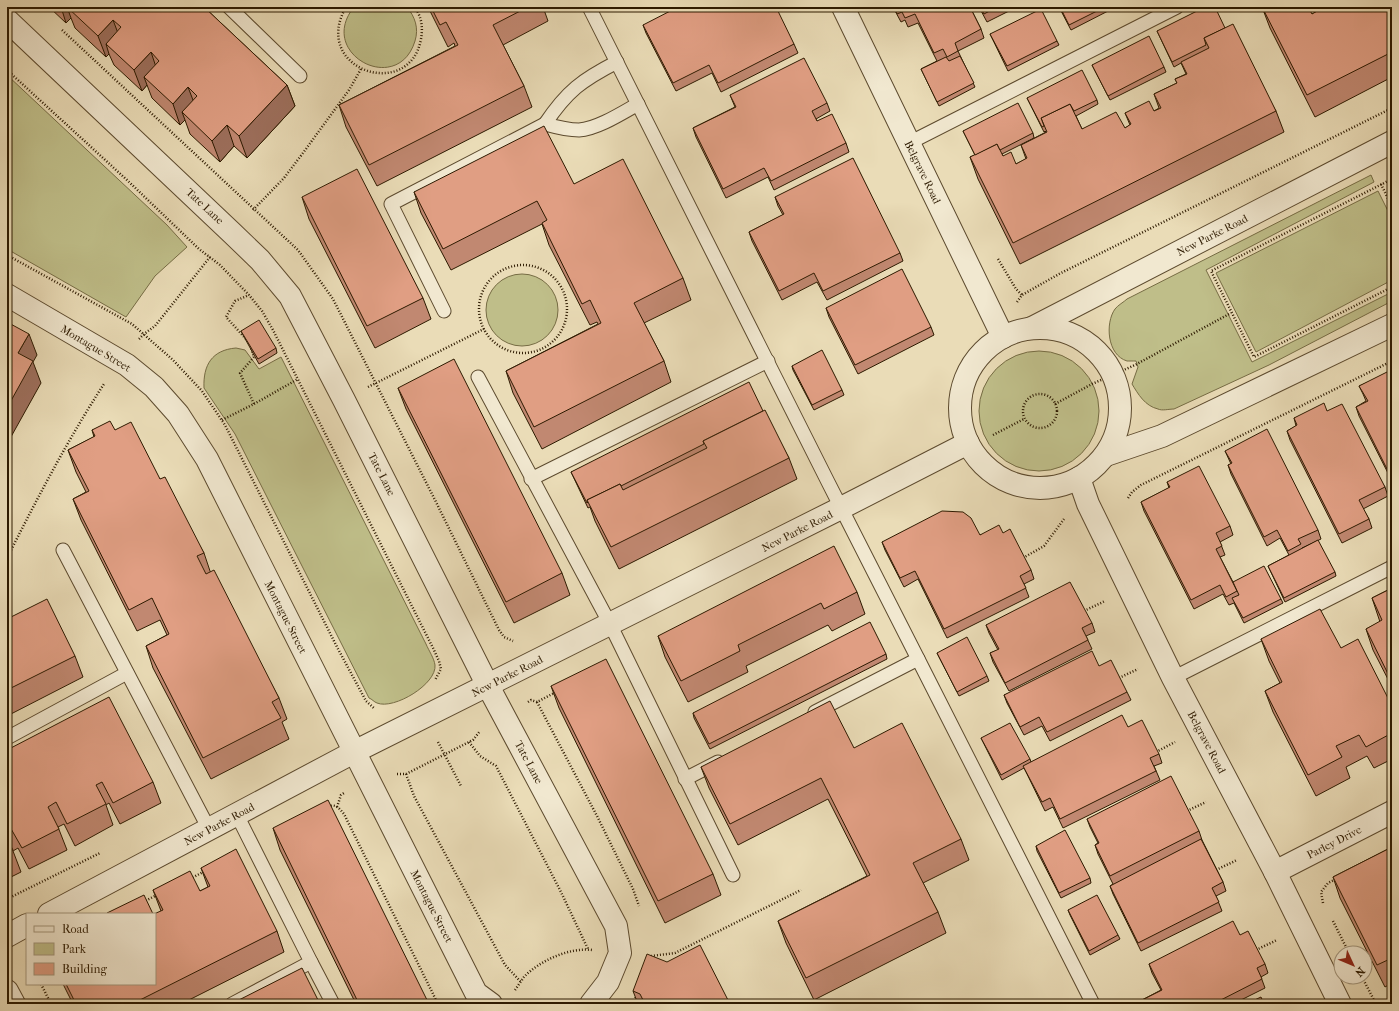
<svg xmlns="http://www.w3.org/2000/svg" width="1399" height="1011" font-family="'IM FELL French Canon',serif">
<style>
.green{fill:#bfbe89;stroke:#766c44}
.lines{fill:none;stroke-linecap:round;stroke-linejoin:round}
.lane-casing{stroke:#5c4a2e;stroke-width:15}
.street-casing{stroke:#5c4a2e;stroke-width:24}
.path{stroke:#2d1a00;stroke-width:2.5;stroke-dasharray:1 2;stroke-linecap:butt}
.lane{stroke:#f1e8d0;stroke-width:13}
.street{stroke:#f1e8d0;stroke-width:22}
.wall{fill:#c18871;stroke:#2d1a00}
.shaded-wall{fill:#9d6f5c;stroke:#2d1a00}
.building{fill:#e09e83;stroke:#2d1a00}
.labels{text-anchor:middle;stroke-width:3.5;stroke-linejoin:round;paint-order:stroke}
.street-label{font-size:11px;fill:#2d1a00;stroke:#f1e8d0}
</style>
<rect width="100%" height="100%" fill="#eadcb7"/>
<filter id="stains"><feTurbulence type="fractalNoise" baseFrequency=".005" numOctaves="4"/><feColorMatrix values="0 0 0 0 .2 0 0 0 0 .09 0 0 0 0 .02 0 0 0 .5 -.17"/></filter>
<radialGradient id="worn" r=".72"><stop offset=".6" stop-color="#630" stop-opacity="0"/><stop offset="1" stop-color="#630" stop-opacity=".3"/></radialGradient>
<!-- green -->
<g class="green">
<path d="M354 7H407C415 17 419 28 415 41 398 97 316 54 354 7Z"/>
<path d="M7 75 167 225 187 247 155 276 126 317 7 249Z"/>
<path d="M1371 175 1374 182 1206 270 1252 362 1392 292V301L1269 365 1174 409C1169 409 1162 411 1158 409 1145 406 1138 394 1132 384L1138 367 1136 361C1133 361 1129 361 1127 361 1107 355 1105 323 1115 309 1118 305 1124 302 1127 299Z"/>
<path d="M1378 191 1392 219V280L1256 352 1216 273Z"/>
<circle cx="522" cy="310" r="36"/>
<path d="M236 348 245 350 259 369 281 357 426 644C429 651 434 658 435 665 437 684 394 710 377 703 374 702 372 699 369 698L235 434 204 388C203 365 212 350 236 348Z"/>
<circle cx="1039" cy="411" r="60"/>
</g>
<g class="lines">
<defs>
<g id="lane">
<path d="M229 7 300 76"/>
<path d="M589 7 828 482 918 659 815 712"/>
<path d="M545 124C567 91 582 80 617 62"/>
<path d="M909 143 1177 7"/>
<path d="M444 311 391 204 545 124C556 127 567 130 579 130 597 129 622 113 638 104"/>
<path d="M478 377 610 624 733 875"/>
<path d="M531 479 768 361"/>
<path d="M63 550 209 829"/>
<path d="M918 659 1093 1004"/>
<path d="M1173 678 1392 567"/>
<path d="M7 738 127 673"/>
<path d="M685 779 718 762"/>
<path d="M311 962 333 1004"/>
<path d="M232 1004 311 962 237 815"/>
</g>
<g id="street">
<path d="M843 7 1003 337"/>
<path d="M7 20 232 233 260 260 290 296 344 400 488 686 616 926 620 953 608 982 591 1004"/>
<path d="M7 295 127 365 154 387 178 414 207 459 476 993 491 1004"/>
<path d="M1032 328 1392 142"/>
<circle cx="1040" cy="408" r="80"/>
<path d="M1106 455 1162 436 1392 325"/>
<path d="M1079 478 1088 504 1173 678 1275 872 1340 1004"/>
<path d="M1275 872 1392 812"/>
<path d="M49 914 354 752 841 508 968 443"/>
<path d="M7 936 27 925"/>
<path d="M7 991 14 1004"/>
</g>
</defs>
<!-- lane casing -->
<use href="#lane" class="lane-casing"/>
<!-- street casing -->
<use href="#street" class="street-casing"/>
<!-- path -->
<g class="path">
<path d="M346 7C310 70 410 102 421 39 423 28 422 16 414 7"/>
<path d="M62 30 298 250 333 299 435 500 499 630 504 637 513 641"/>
<path d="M7 70 127 180 199 249 220 265 249 295 262 311 273 330 433 648 439 661 441 669 435 680"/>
<path d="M1392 179 1211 271 1254 357 1392 287"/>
<path d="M1381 184 1392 207"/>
<path d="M253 210 284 178 303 153 349 90 361 69"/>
<path d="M7 255 132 324 173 360 202 391 225 425 337 647 366 701 375 709"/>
<path d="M998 259 1016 289 1022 295"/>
<circle cx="523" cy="309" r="44"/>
<path d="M1017 302 1022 295 1059 274 1392 108"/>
<path d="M139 339 144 334 155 326 210 257"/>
<path d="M246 339 226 317 235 301 249 295"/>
<path d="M368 387 484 329"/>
<circle cx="1040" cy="411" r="17"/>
<path d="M254 404 298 379"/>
<path d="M1055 404 1092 384 1135 365 1231 313"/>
<path d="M222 420 254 404 240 373 254 357 251 348"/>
<path d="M993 435 1024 419"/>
<path d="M1128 498 1132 492 1141 485 1392 361"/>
<path d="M7 558C37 499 68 439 104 384"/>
<path d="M1023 558 1044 546 1064 519"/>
<path d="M1084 611 1105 601"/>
<path d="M1119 678 1138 669"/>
<path d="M528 702 531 700 537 702 556 692"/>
<path d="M537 702 597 816 633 889 639 906"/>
<path d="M438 742 461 786"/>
<path d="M469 742 480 756 496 766 560 890 588 949"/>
<path d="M1156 752 1175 742"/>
<path d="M397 774H406L473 740 480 731"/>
<path d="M406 774 414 796 505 965 521 982"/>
<path d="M328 807C335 803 339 808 344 814L438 1004"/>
<path d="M337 807 341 795 344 793"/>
<path d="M1187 811 1206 802"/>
<path d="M1216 870 1237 860"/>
<path d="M190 879 205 871"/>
<path d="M7 899 100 853"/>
<path d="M143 902 157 895"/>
<path d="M1323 903 1321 892 1328 883 1336 879"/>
<path d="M1333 921 1349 953"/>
<path d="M1256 950 1277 940"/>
<path d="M651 956 675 953 801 890"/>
<path d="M1362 977 1376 1004"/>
<path d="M41 984 51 1004"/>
<path d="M515 990C518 986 521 981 524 977 539 961 570 947 592 950"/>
<path d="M634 1004 636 996"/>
</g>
<!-- lane -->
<use href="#lane" class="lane"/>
<!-- street -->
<use href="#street" class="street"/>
</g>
<!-- wall -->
<g class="wall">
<path d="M49 7H204L287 85 295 106 247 158 234 146 220 162 190 134 185 120 180 125 152 98 147 85 142 91 114 65 109 54 106 57 75 28 71 18 66 23Z"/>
<path d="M428 7H543L548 21 503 45 524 86 532 107 377 186 346 127 339 105 455 46 454 43 448 47Z"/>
<path d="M893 7H970L981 29 984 38 958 51 975 87 939 106 921 69 937 61 918 23 908 27 905 20 901 22Z"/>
<path d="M979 7H1017L987 22Z"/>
<path d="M1059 7H1109L1110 10 1071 30Z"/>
<path d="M1262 7 1312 14 1318 11 1317 7H1392V77L1315 117 1270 28Z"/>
<path d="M643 25 794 44 798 53 721 92 712 73 676 91 646 33Z"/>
<path d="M1225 28 1276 111 1284 132 1020 264 978 179 970 157 975 155 963 131 1033 133 1034 138 1002 154 1003 156 1016 164 1026 159 1021 145 1046 132 1045 131 1044 132 1027 98 1097 100 1098 104 1076 116 1082 129 1125 128 1130 125 1125 113 1154 111 1159 108 1154 94 1177 83 1175 79 1186 74 1181 63 1174 67 1157 31Z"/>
<path d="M990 34 1057 41 1059 45 1008 71Z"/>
<path d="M1092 65 1164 67 1166 72 1110 100 1094 69Z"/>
<path d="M730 95 827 103 830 111 816 119 817 121 846 143 849 152 774 190 768 177 726 198 696 137 693 128 735 107Z"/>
<path d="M574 184 683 278 691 300 644 323 664 361 671 382 542 449 513 393 506 371 598 324 597 322 590 325 549 245 542 224 451 270 421 213 414 192Z"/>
<path d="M302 197 423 298 431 319 375 348 309 219Z"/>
<path d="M775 197 900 253 903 261 827 300 817 282 782 300 752 241 749 232 783 215 778 206Z"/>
<path d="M826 308 931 327 934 335 858 374 829 317Z"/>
<path d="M241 331 276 348 277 353 259 364 243 335Z"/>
<path d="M792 366 842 390 844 395 814 410 793 370Z"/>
<path d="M1392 372V481L1359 416 1356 407 1366 401 1363 394 1359 386Z"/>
<path d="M398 388 562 573 570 595 514 623 406 409Z"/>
<path d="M763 411 789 458 797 479 619 569 595 521 590 507 588 508 571 472Z"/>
<path d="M1327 411 1385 487 1388 496 1363 509 1369 519 1372 528 1342 543 1290 440 1287 431 1296 426 1294 418Z"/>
<path d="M92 430H115L160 479 204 553 210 571 279 698 287 719 282 722 289 739 211 779 153 668 146 646 167 635 160 620 137 631 81 520 73 499 86 492 76 472 68 450 94 437Z"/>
<path d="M1225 451 1318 530 1321 539 1302 548 1335 572 1336 576 1285 602 1268 566 1289 555 1280 538 1267 546 1231 474 1228 465 1231 464Z"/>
<path d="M1167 482 1230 526 1233 535 1220 542 1225 555 1220 557 1233 582 1281 599 1283 603 1244 623 1234 603 1229 605 1223 594 1194 609 1144 511 1141 502 1169 488Z"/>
<path d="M1003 533 1031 570 1034 579 1024 584 1029 597 947 638 918 579 904 587 885 550 882 542Z"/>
<path d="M1392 588V687L1373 650 1366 629 1380 622 1372 598Z"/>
<path d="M857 592 865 614 832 631 828 625 746 666 748 672 688 702 665 657 658 636Z"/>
<path d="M7 619 75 656 83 677 7 716Z"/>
<path d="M1092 623 1095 632 1086 636 1092 649 1009 691 993 662 990 653 998 650 989 633 986 625Z"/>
<path d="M1261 639 1341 648 1392 706V759L1374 768 1367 756 1346 767 1350 778 1316 796 1273 712 1265 691 1280 683 1269 661Z"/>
<path d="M937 653 987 676 989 681 959 696 939 657Z"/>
<path d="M886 654 887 659 710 749 694 718 693 713Z"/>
<path d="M1099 666 1127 692 1131 700 1050 741 1042 726 1024 735 1007 703 1004 695Z"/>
<path d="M551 686 713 874 721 895 665 923 559 708Z"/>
<path d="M1128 727 1159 754 1162 763 1154 766 1160 780 1063 828 1053 807 1045 811 1027 774 1024 768 1002 780 981 738 1030 759 1031 762Z"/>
<path d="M854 748 961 839 969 860 923 883 938 912 946 933 814 1000 786 943 778 921 867 876 828 799 738 845 709 788 701 767Z"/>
<path d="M7 750 153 782 161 803 120 824 109 803 106 805 113 825 75 846 64 824 58 827 67 850 29 869 18 848 13 851 21 872 7 879Z"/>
<path d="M1087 819 1199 831 1202 840 1223 882 1226 891 1216 896 1222 911 1141 951 1113 894 1110 886 1113 884 1098 854 1095 845 1098 843 1090 827Z"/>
<path d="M273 828 429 1004H356L280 850Z"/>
<path d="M1036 846 1090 878 1091 883 1061 898 1037 851Z"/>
<path d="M1392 847V983L1385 987 1340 898 1333 877Z"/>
<path d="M201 868 277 931 284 952 181 1004H73L63 984H155L161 911 153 890 200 891 208 887Z"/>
<path d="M1068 910 1118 935 1120 939 1090 955 1070 915Z"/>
<path d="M1240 935 1265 964 1268 973 1261 977 1265 988 1233 1004H1143L1142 1000 1161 990 1152 973 1149 964Z"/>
<path d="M633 991 730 1004H638Z"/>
</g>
<!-- shaded-wall -->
<g class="shaded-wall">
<path d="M61 7H82H67L71 18 66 23Z"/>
<path d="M113 20 121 41 106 44 109 54 106 57 98 36Z"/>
<path d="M151 52 158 73 144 77 147 85 142 91 134 70Z"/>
<path d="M287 85 295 106 247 158 239 136Z"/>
<path d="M188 87 196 108 182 112 185 120 180 125 173 104Z"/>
<path d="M227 125 234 146 220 162 212 141Z"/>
<path d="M29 334 37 355 33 362 41 383 7 444V408L18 353Z"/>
</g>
<!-- building -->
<g class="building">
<path d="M67 7H204L287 85 239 136 227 125 212 141 182 112 197 96 188 87 173 104 144 77 159 61 151 52 134 70 106 44 121 27 113 20 98 36Z"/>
<path d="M431 7H528L493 25 524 86 369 165 339 105 458 45 446 22 440 25Z"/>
<path d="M678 7H776L794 44 718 83 709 65 673 83 643 25Z"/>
<path d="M894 7H970L981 29 955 43 958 51 947 57 943 49 934 53 915 14 905 18 902 12 897 14Z"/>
<path d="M980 7H997L984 14Z"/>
<path d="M1060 7H1105L1069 25Z"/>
<path d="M1205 7H1215L1225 28 1204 38 1206 45 1172 62 1157 31Z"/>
<path d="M1262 7H1308L1312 14 1319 10 1318 7H1392V52L1307 95Z"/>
<path d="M1041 9 1057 41 1007 66 990 34Z"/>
<path d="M1233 24 1276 111 1013 243 970 157 997 144 1003 156 1011 152 1016 164 1027 158 1021 145 1047 132 1041 118 1070 104 1082 129 1116 112 1125 128 1131 124 1125 113 1149 101 1154 111 1161 108 1154 94 1177 83 1175 79 1187 74 1181 62 1209 48 1204 38Z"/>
<path d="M1149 36 1164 67 1108 96 1092 65Z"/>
<path d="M960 56 974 83 937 102 921 69 946 57 949 61Z"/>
<path d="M804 58 827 103 812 111 817 121 832 114 846 143 771 181 764 168 723 189 693 128 736 107 730 95Z"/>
<path d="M1082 70 1097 100 1074 111 1070 104 1041 118 1044 126 1042 127 1027 98Z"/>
<path d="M1018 103 1033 133 1000 150 997 144 975 155 963 131Z"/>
<path d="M544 126 574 184 623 159 683 278 634 303 664 361 534 427 506 371 601 323 590 300 582 304 542 223 547 220 537 201 443 249 414 192Z"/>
<path d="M853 158 900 253 823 291 814 273 779 291 749 232 784 214 775 197Z"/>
<path d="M357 169 423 298 367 326 302 197Z"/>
<path d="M902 269 931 327 855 365 826 308Z"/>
<path d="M259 320 276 348 258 359 241 331Z"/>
<path d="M7 322 29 334 18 353 33 361 7 408Z"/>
<path d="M822 350 842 390 812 405 792 366Z"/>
<path d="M454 359 562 573 506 602 398 388Z"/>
<path d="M1391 370 1392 372V479L1356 407 1368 401 1359 386Z"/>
<path d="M749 382 763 411 703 441 704 444 621 486 620 484 587 500 588 502 587 503 571 472Z"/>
<path d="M1324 403 1327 411 1342 404 1385 487 1359 500 1369 519 1339 534 1287 431 1297 425 1294 418Z"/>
<path d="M765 410 789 458 611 547 587 500 620 484 623 490 707 448 703 441Z"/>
<path d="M110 421 115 430 131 422 160 479 165 477 204 553 197 556 206 574 214 570 279 698 272 702 281 718 203 758 146 646 169 634 152 598 129 610 73 499 89 491 68 450 95 436 92 430Z"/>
<path d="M1267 429 1318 530 1298 539 1301 544 1288 551 1277 530 1264 537 1228 465 1232 463 1225 451Z"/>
<path d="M1199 466 1230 526 1216 533 1222 546 1216 549 1237 591 1226 597 1220 585 1191 600 1141 502 1170 487 1167 482Z"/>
<path d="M942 511 963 512 971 518 980 535 999 525 1003 533 1010 529 1031 570 1020 576 1026 588 944 629 915 571 900 578 882 542Z"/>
<path d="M1318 540 1335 572 1284 598 1268 566Z"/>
<path d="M834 546 857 592 824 609 821 603 738 645 740 651 681 681 658 636Z"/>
<path d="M1264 566 1281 599 1243 618 1232 598 1239 595 1233 582Z"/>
<path d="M1070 582 1092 623 1082 628 1088 640 1005 683 990 653 999 649 986 625Z"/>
<path d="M1392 588V682L1366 629 1382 620 1372 598Z"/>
<path d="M47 599 75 656 7 690V619Z"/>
<path d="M1320 609 1341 648 1358 639 1392 706V733L1366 747 1359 735 1336 746 1342 757 1308 775 1265 691 1282 682 1261 639Z"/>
<path d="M870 622 886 654 709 744 693 713Z"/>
<path d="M967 637 987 676 957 692 937 653Z"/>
<path d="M1092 651 1099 666 1111 660 1127 692 1047 732 1039 717 1020 727 1004 695Z"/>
<path d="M606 659 713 874 658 901 551 686Z"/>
<path d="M109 697 153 782 113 803 102 782 96 785 106 804 67 824 56 802 48 807 59 829 22 848 10 827 7 829V750Z"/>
<path d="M830 701 854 748 902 723 961 839 913 863 938 912 806 978 778 921 870 875 821 778 730 824 701 767Z"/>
<path d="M1122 715 1128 727 1142 720 1159 754 1150 758 1156 771 1060 819 1050 798 1042 802 1023 766Z"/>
<path d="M1010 723 1030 759 1001 775 981 738Z"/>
<path d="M1171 776 1199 831 1110 876 1095 845 1099 843 1087 819Z"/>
<path d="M328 800 429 1004H359L273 828Z"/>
<path d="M1065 830 1090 878 1059 893 1036 846Z"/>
<path d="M7 839 13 850 7 853Z"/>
<path d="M1201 839 1223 882 1212 888 1219 902 1138 943 1110 886Z"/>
<path d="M1392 847V958L1377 965 1333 877Z"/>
<path d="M236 849 277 931 132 1004H76L66 984H155V914H154L163 910 153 890 190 871 200 891 210 886 201 868Z"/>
<path d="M144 895 153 914H107V913Z"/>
<path d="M1097 895 1118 935 1089 951 1068 910Z"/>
<path d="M1233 921 1240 935 1248 931 1265 964 1257 968 1262 979 1213 1004H1144L1142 1000 1162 990 1149 964Z"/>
<path d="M700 945 730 1004H645L640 994 633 991 647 954 667 962Z"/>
<path d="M302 968 320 1004H231Z"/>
<path d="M1261 997 1264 1004H1246Z"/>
<path d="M1281 1001 1282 1004H1276Z"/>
</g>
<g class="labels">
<!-- street labels -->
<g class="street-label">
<text transform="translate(923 172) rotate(64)" y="4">Belgrave Road</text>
<text transform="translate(205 206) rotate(43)" y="4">Tate Lane</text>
<text transform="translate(1212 235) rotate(-27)" y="4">New Parke Road</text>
<text transform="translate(96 348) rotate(31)" y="4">Montague Street</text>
<text transform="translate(382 474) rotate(63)" y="4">Tate Lane</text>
<text transform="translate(797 531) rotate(-27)" y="4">New Parke Road</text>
<text transform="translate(286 617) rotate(63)" y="4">Montague Street</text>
<text transform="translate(507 676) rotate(-27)" y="4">New Parke Road</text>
<text transform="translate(1207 742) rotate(62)" y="4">Belgrave Road</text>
<text transform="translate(529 762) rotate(62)" y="4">Tate Lane</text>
<text transform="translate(219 824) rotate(-28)" y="4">New Parke Road</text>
<text transform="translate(1334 842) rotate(-27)" y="4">Parley Drive</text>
<text transform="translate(432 906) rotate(63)" y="4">Montague Street</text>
</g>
</g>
<!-- margin -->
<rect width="1399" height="1011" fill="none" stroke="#eadcb7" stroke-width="24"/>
<rect x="8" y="8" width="1383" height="995" fill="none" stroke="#2d1a00" stroke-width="2"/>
<rect x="12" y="12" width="1375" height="987" fill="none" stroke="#2d1a00"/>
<!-- legend -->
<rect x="26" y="913" width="130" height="72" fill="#f1e8d0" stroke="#a3967d"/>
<rect x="34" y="926" width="20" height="6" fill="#f1e8d0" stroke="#a3967d"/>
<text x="62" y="933" font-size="12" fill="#2d1a00">Road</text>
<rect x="34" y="943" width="20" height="12" fill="#bfbe89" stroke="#a3967d"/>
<text x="62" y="953" font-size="12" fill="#2d1a00">Park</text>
<rect x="34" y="963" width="20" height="12" fill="#e09e83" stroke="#a3967d"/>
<text x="62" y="973" font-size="12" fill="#2d1a00">Building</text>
<!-- north arrow -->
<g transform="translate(1353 965) rotate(134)"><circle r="19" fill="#f1e8d0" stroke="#a3967d"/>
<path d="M0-3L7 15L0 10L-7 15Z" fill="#8f2418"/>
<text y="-6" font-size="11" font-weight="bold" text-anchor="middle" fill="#2d1a00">N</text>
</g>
<rect width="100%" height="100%" filter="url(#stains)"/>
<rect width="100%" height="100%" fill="url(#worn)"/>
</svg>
